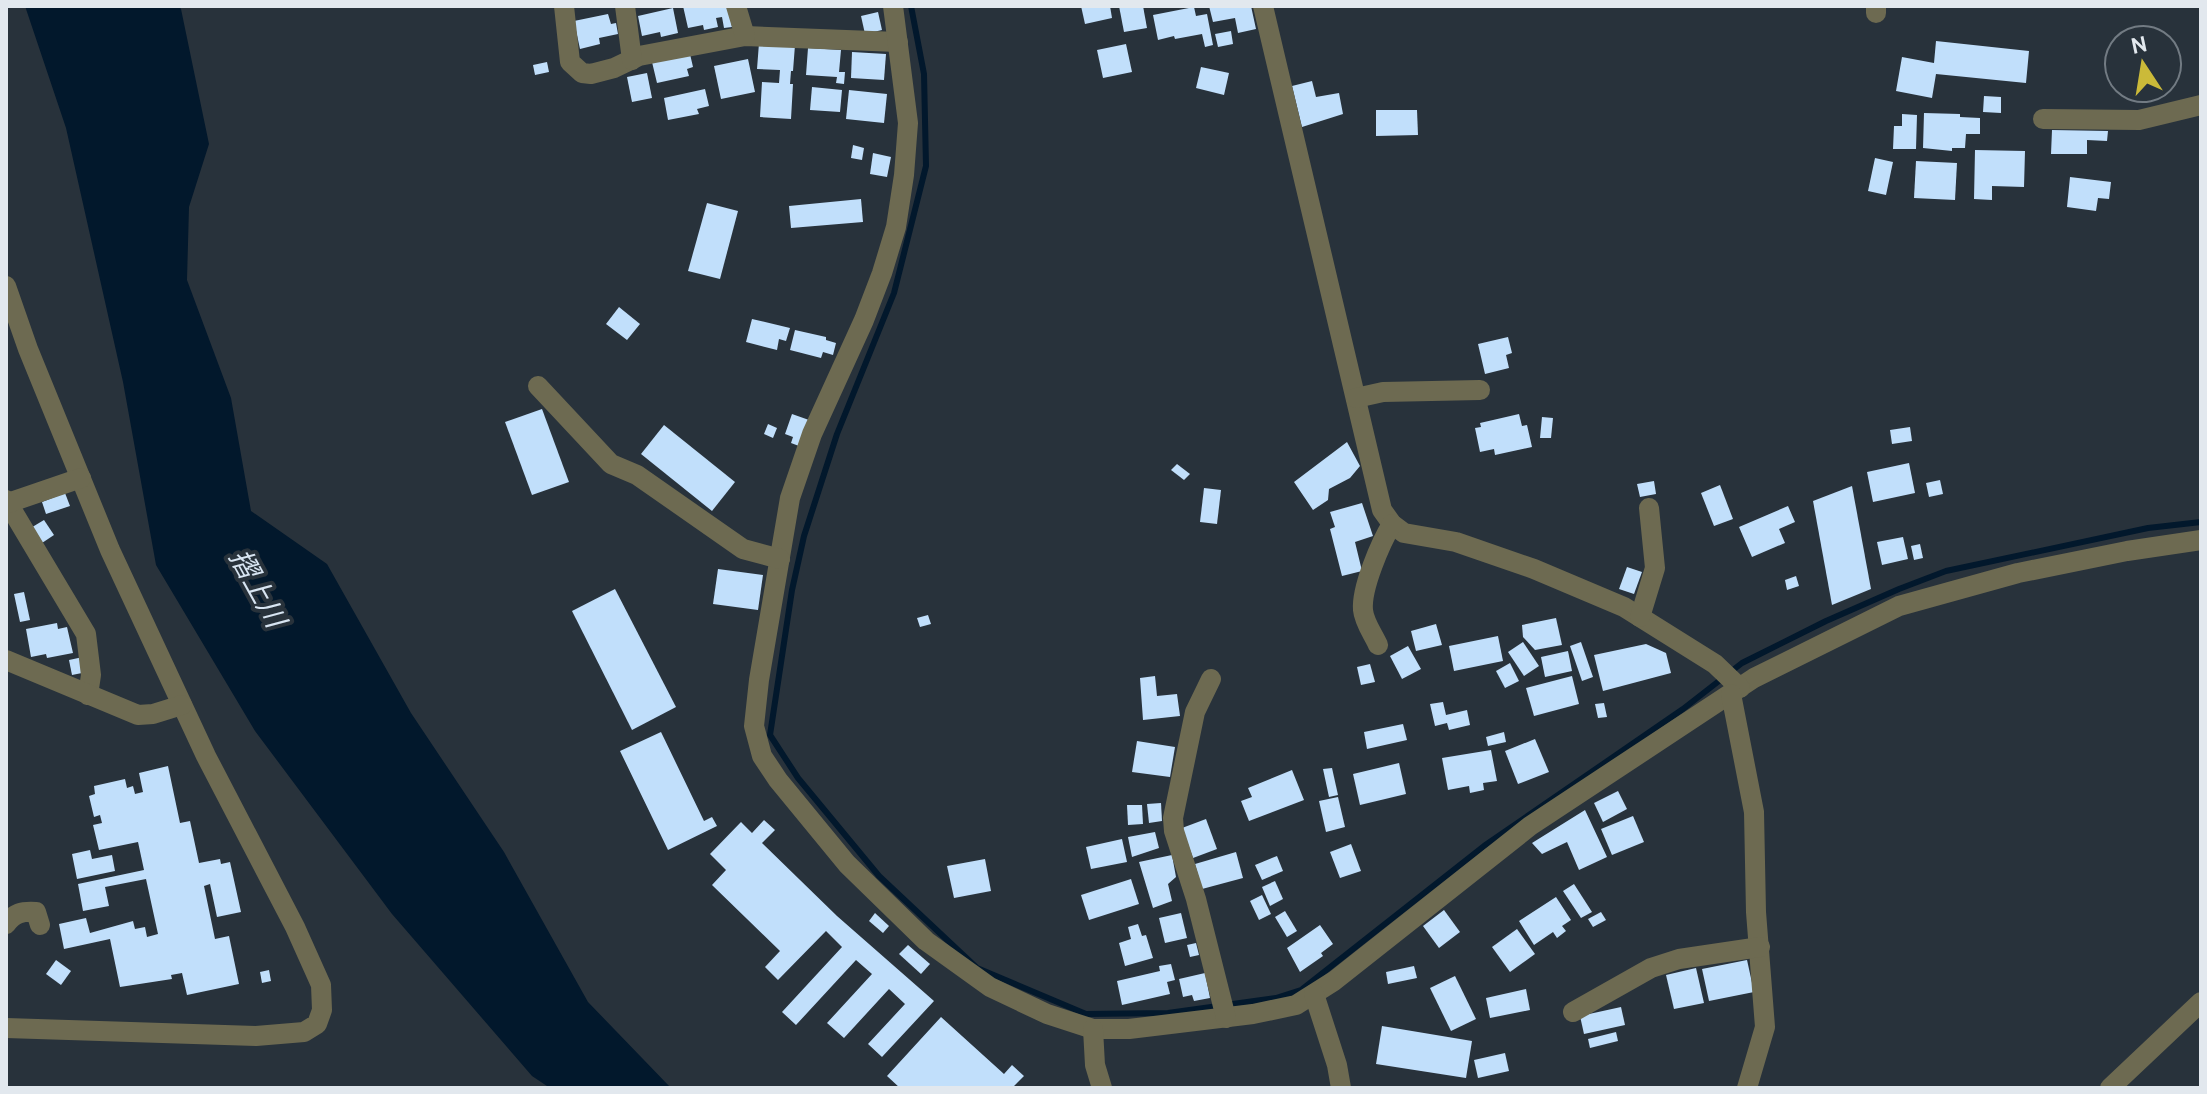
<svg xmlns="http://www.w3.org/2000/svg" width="2207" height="1094" font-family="Cabin,'Noto Sans JP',sans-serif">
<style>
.water{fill:#02182c}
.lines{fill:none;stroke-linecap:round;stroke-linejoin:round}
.stream{stroke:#02182c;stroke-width:6}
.building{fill:#c1dffb}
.minor{stroke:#6d6a51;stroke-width:20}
.labels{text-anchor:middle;stroke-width:8;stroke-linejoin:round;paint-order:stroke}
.water-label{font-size:28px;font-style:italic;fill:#d8e5f2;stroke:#28323b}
</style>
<rect width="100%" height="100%" fill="#28323b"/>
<!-- water -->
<path class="water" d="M25 6H179L181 9 209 144 189 207 187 280 231 398 251 511 327 564 411 713 504 852 588 1002 671 1088H550L532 1076 392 914 255 731 156 565 123 382 66 128Z"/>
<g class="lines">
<!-- stream -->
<path class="stream" d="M911 6 924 74 926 166 894 293 837 434 804 536 792 590 770 735 798 778 879 876 977 968 1086 1014 1168 1013 1276 998 1301 990 1484 846 1683 709 1742 663 1826 621 1899 589 1946 571 2148 528 2201 522"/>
</g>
<!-- building -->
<g class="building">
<path d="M683 6H728L732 27 724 28 722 17 716 18 718 27 704 30 703 25 688 28Z"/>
<path d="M1081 6H1110L1112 18 1085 24Z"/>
<path d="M1119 6H1143L1147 28 1124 32Z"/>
<path d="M1209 6H1251L1256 29 1238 33 1235 18 1213 22Z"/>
<path d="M1194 7 1196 16 1207 14 1213 45 1205 47 1202 34 1175 39 1174 36 1158 40 1153 15Z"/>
<path d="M673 8 678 33 661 37 660 32 642 36 638 16Z"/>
<path d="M878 12 882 30 865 34 861 16Z"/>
<path d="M608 14 611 24 616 23 618 34 599 38 600 44 580 49 574 21Z"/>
<path d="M1231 31 1233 44 1218 47 1215 34Z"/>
<path d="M1936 41 2029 51 2026 83 1936 74 1932 98 1896 91 1902 57 1934 63Z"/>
<path d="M759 43 795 45 793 71H791L790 84H793L791 119 760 117 762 82 779 83 780 70 757 69Z"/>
<path d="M1126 44 1132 72 1103 78 1097 50Z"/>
<path d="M808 48 841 50 839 72H845L844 84 836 83 837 77 806 75Z"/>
<path d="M852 52 886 54 884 80 851 78Z"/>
<path d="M690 54 693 67 687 69 689 76 657 83 652 62Z"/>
<path d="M748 59 755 92 721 99 714 66Z"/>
<path d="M547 62 549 72 535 75 533 65Z"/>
<path d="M1201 67 1229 73 1224 95 1196 88Z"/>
<path d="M647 73 652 98 632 102 627 77Z"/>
<path d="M1312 81 1316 97 1339 93 1343 114 1302 127 1292 86Z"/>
<path d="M812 87 842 90 840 112 810 110Z"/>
<path d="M705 89 709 106 697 109 699 114 668 120 664 98Z"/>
<path d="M849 90 887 94 884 123 846 119Z"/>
<path d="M1984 96 2001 97V113L1983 112Z"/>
<path d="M1376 110H1417L1418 135 1376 136Z"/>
<path d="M1924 113 1960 114V117L1980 118V134H1966L1965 148H1952V151L1923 148Z"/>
<path d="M1902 114 1917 115 1916 149H1893L1894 126H1902Z"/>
<path d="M2052 130 2108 131 2107 141 2087 140V154H2051Z"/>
<path d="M853 145 864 148 862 160 851 158Z"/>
<path d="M1975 150 2025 151 2024 187 1992 186V200L1974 199Z"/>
<path d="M873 153 891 157 887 177 870 174Z"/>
<path d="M1875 158 1893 162 1886 195 1868 191Z"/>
<path d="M1916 161 1957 163 1955 200 1914 198Z"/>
<path d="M2070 177 2111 182 2109 199 2098 198 2096 211 2067 207Z"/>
<path d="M861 199 863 222 791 228 789 206Z"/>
<path d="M707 203 738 211 720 279 688 271Z"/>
<path d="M619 307 640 324 627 340 606 324Z"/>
<path d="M752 319 790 328 786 341 779 339 777 350 746 342Z"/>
<path d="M795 330 826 337V340L836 343 833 355 823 352 821 358 790 350Z"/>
<path d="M1508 337 1512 353 1506 355 1509 368 1485 374 1478 344Z"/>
<path d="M542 409 569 482 532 495 505 422Z"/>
<path d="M792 414 809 420 799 446 791 443 793 437 785 434Z"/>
<path d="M1519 414 1522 426 1527 425 1532 447 1495 455 1494 449 1480 452 1475 428 1481 427 1480 423Z"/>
<path d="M1542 417 1553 418 1551 438H1540Z"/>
<path d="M768 424 777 428 773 438 764 434Z"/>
<path d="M664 425 735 482 712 511 641 454Z"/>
<path d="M1910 427 1912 441 1892 444 1890 430Z"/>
<path d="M1347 442 1360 466 1350 478 1329 489 1328 500 1313 510 1294 482Z"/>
<path d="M1909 463 1915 493 1873 502 1867 472Z"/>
<path d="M1177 464 1190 474 1184 480 1171 470Z"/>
<path d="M1940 480 1943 494 1929 497 1926 483Z"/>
<path d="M1654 481 1656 494 1640 497 1637 484Z"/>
<path d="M1720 485 1733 519 1714 526 1701 493Z"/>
<path d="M1852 486 1871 589 1832 605 1813 501Z"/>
<path d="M1204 488 1221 490 1217 524 1200 522Z"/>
<path d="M65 493 70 506 46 514 42 502Z"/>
<path d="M1362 503 1373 536 1355 542 1362 571 1342 576 1330 529 1335 527 1330 512Z"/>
<path d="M1788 506 1795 522 1779 529 1785 543 1752 557 1739 527Z"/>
<path d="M44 520 54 535 39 545 29 529Z"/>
<path d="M1903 537 1908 559 1882 565 1877 542Z"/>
<path d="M1920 544 1923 558 1914 560 1911 546Z"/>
<path d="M1627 567 1642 572 1634 594 1619 589Z"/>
<path d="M718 569 763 575 758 610 713 604Z"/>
<path d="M1796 576 1799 586 1787 590 1785 580Z"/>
<path d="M615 589 676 707 632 730 572 611Z"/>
<path d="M24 592 30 620 20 622 14 594Z"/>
<path d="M928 615 931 624 920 627 917 618Z"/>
<path d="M1556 618 1562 645 1535 650 1523 637 1522 625Z"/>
<path d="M57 623 58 629 67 627 73 653 47 658 46 654 31 657 26 629Z"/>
<path d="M1436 624 1442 645 1416 651 1411 631Z"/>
<path d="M1498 636 1503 661 1454 671 1449 646Z"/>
<path d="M1523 642 1539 666 1524 676 1508 652Z"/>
<path d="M1581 642 1593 677 1582 681 1570 646Z"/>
<path d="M1646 644 1666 653 1671 673 1603 691 1594 655Z"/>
<path d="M1408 646 1421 669 1402 679 1390 656Z"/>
<path d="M1568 651 1572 671 1545 677 1541 657Z"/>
<path d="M83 657 87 672 72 675 69 660Z"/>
<path d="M1510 663 1519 681 1505 688 1496 671Z"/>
<path d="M1370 664 1375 682 1361 685 1357 667Z"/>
<path d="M1155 676 1157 696 1177 694 1180 716 1143 720 1140 678Z"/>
<path d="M1572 676 1579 704 1534 716 1526 688Z"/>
<path d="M1443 702 1446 715 1467 710 1470 725 1449 730 1447 723 1435 726 1430 704Z"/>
<path d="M1604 703 1607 717 1598 718 1595 704Z"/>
<path d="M1403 724 1407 740 1367 749 1364 732Z"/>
<path d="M661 732 704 821 712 817 717 826 668 850 620 751Z"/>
<path d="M1504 732 1506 742 1488 746 1486 737Z"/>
<path d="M1535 739 1549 772 1518 784 1505 751Z"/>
<path d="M1137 741 1175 747 1170 777 1132 772Z"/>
<path d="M1491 750 1497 781 1483 783 1484 790 1470 793 1469 786 1448 790 1442 758Z"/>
<path d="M1399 763 1406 794 1360 805 1353 774Z"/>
<path d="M168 766 180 823 190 821 199 863 220 859 221 864 230 862 241 912 217 917 210 884 204 886 215 939 229 936 239 984 187 995 182 973 171 975 172 979 120 987 110 939 64 949 59 924 86 918 90 933 133 921 135 929 145 927 147 937 158 934 146 879 105 887 109 906 83 911 78 884 144 870 138 842 99 850 93 825 102 823 100 815 94 817 89 796 95 794 94 786 125 779 127 788 133 786 135 794 143 792 139 773Z"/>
<path d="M1332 768 1338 795 1329 797 1323 769Z"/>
<path d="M1292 770 1304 800 1249 821 1241 801 1252 797 1248 788Z"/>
<path d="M1618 791 1627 809 1603 822 1594 803Z"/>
<path d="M1338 797 1345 827 1326 832 1319 801Z"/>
<path d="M1161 803 1162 821 1149 823 1147 804Z"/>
<path d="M1127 805H1142L1143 824 1128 825Z"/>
<path d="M1585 810 1607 857 1579 870 1567 842 1542 854 1532 843Z"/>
<path d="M1633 816 1644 842 1612 855 1601 829Z"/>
<path d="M1206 819 1217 849 1193 858 1182 828Z"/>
<path d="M764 820 775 830 762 843 837 916 934 1001 882 1057 868 1044 905 1004 889 989 844 1038 827 1023 872 974 856 960 796 1025 782 1012 842 947 826 931 778 980 765 967 780 951 712 885 726 870 710 854 741 822 752 833Z"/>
<path d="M1155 832 1159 848 1132 857 1128 837Z"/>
<path d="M1122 839 1127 862 1091 869 1086 847Z"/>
<path d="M1351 844 1361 871 1340 878 1330 852Z"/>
<path d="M90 850 92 859 112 855 115 871 77 879 72 854Z"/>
<path d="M1236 852 1243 878 1202 889 1195 864Z"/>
<path d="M1172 855 1176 877 1168 884 1172 901 1153 908 1139 862Z"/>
<path d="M1277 856 1283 871 1262 880 1255 865Z"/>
<path d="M985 859 991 891 954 898 947 866Z"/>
<path d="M1131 879 1139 904 1089 920 1081 895Z"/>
<path d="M1275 881 1283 899 1270 906 1262 887Z"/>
<path d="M1574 884 1592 912 1581 918 1563 891Z"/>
<path d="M1262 895 1271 914 1259 920 1250 901Z"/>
<path d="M1556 897 1571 920 1562 926 1566 931 1557 938 1553 932 1534 945 1519 921Z"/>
<path d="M1444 910 1460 932 1439 948 1423 926Z"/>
<path d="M1285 911 1297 931 1287 937 1275 917Z"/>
<path d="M1601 912 1606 920 1593 927 1588 919Z"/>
<path d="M875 913 889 926 883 933 869 921Z"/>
<path d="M1181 913 1187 938 1165 943 1159 918Z"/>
<path d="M1138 924 1142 936 1146 935 1153 958 1125 966 1119 943 1131 939 1128 927Z"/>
<path d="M1320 925 1333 944 1321 953 1323 956 1300 972 1287 948Z"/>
<path d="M1517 929 1535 954 1510 972 1492 947Z"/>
<path d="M1196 943 1199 955 1190 957 1187 945Z"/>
<path d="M908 945 930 964 921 974 899 954Z"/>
<path d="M56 960 71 971 61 985 46 974Z"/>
<path d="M1747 960 1754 992 1709 1001 1702 969Z"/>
<path d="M1171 964 1175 980 1167 982 1170 994 1122 1005 1117 981 1160 971 1159 966Z"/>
<path d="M1414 966 1417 978 1388 984 1386 972Z"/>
<path d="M1696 968 1704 1003 1674 1009 1666 975Z"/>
<path d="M269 970 271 981 262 983 260 972Z"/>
<path d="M1205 973 1210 998 1194 1001 1192 995 1183 997 1179 979Z"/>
<path d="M1455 976 1476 1019 1451 1031 1430 988Z"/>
<path d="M1526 989 1530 1010 1490 1018 1486 998Z"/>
<path d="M1621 1007 1625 1025 1584 1034 1580 1016Z"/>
<path d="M941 1017 1004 1074 1012 1065 1024 1076 1012 1088H900L887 1076Z"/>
<path d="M1382 1026 1472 1041 1466 1078 1376 1064Z"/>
<path d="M1616 1032 1618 1041 1590 1048 1588 1039Z"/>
<path d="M1505 1053 1509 1071 1478 1078 1474 1060Z"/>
</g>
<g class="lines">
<!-- minor -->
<g class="minor">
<path d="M564 6 570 62 582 73 591 74 614 68 639 56 745 36 898 42"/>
<path d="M625 6 632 60"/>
<path d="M736 6 745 36"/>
<path d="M893 6 908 123 904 175 896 227 882 273 864 320 812 434 790 498 759 680 754 726 762 756 778 780 847 864 926 941 990 987 1047 1014 1093 1029H1129L1253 1014 1296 1005 1334 981 1530 826 1754 678 1899 606 2018 573 2127 551 2201 540"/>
<path d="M1263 6 1382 510 1392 524 1404 533 1456 542 1534 569 1624 607 1715 664 1740 688"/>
<path d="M1876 6V13"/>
<path d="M2043 119 2139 120 2201 105"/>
<path d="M6 286 28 349 110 550 206 756 295 927 321 985 322 1010 317 1024 304 1032 256 1036 6 1028"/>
<path d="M538 386 611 464 637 475 743 549 780 559"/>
<path d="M1356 398 1383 392 1480 390"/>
<path d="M6 500 86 634 91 675 88 695"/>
<path d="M8 503 81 478"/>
<path d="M1640 617 1655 568 1649 508"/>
<path d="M1378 645C1373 634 1364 622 1363 610 1361 588 1381 542 1392 524"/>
<path d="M6 660 138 715 153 714 182 705"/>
<path d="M1211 679 1195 712 1173 818 1174 831 1196 899 1226 1018"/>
<path d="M1731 694 1754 812 1756 912 1765 1027 1747 1088"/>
<path d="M6 924C14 913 22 911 36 912L40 925"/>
<path d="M1314 994 1337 1065 1341 1088"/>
<path d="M1573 1012 1651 968 1679 959 1760 947"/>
<path d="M1093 1029 1095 1065 1102 1088"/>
<path d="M2110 1088 2201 1002"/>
</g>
</g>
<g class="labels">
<!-- water labels -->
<g class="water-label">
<text transform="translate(258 588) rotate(61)" y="10">摺上川</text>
</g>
</g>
<!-- border -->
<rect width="2207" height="1094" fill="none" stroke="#e2e8ee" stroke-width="16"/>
<!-- north arrow -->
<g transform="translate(2143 64) rotate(348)"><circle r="38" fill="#28323b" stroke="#727b83" stroke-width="2"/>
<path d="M0-6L14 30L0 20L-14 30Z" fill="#cbba39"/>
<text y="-12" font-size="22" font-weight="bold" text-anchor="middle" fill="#e2e8ee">N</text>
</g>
</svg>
